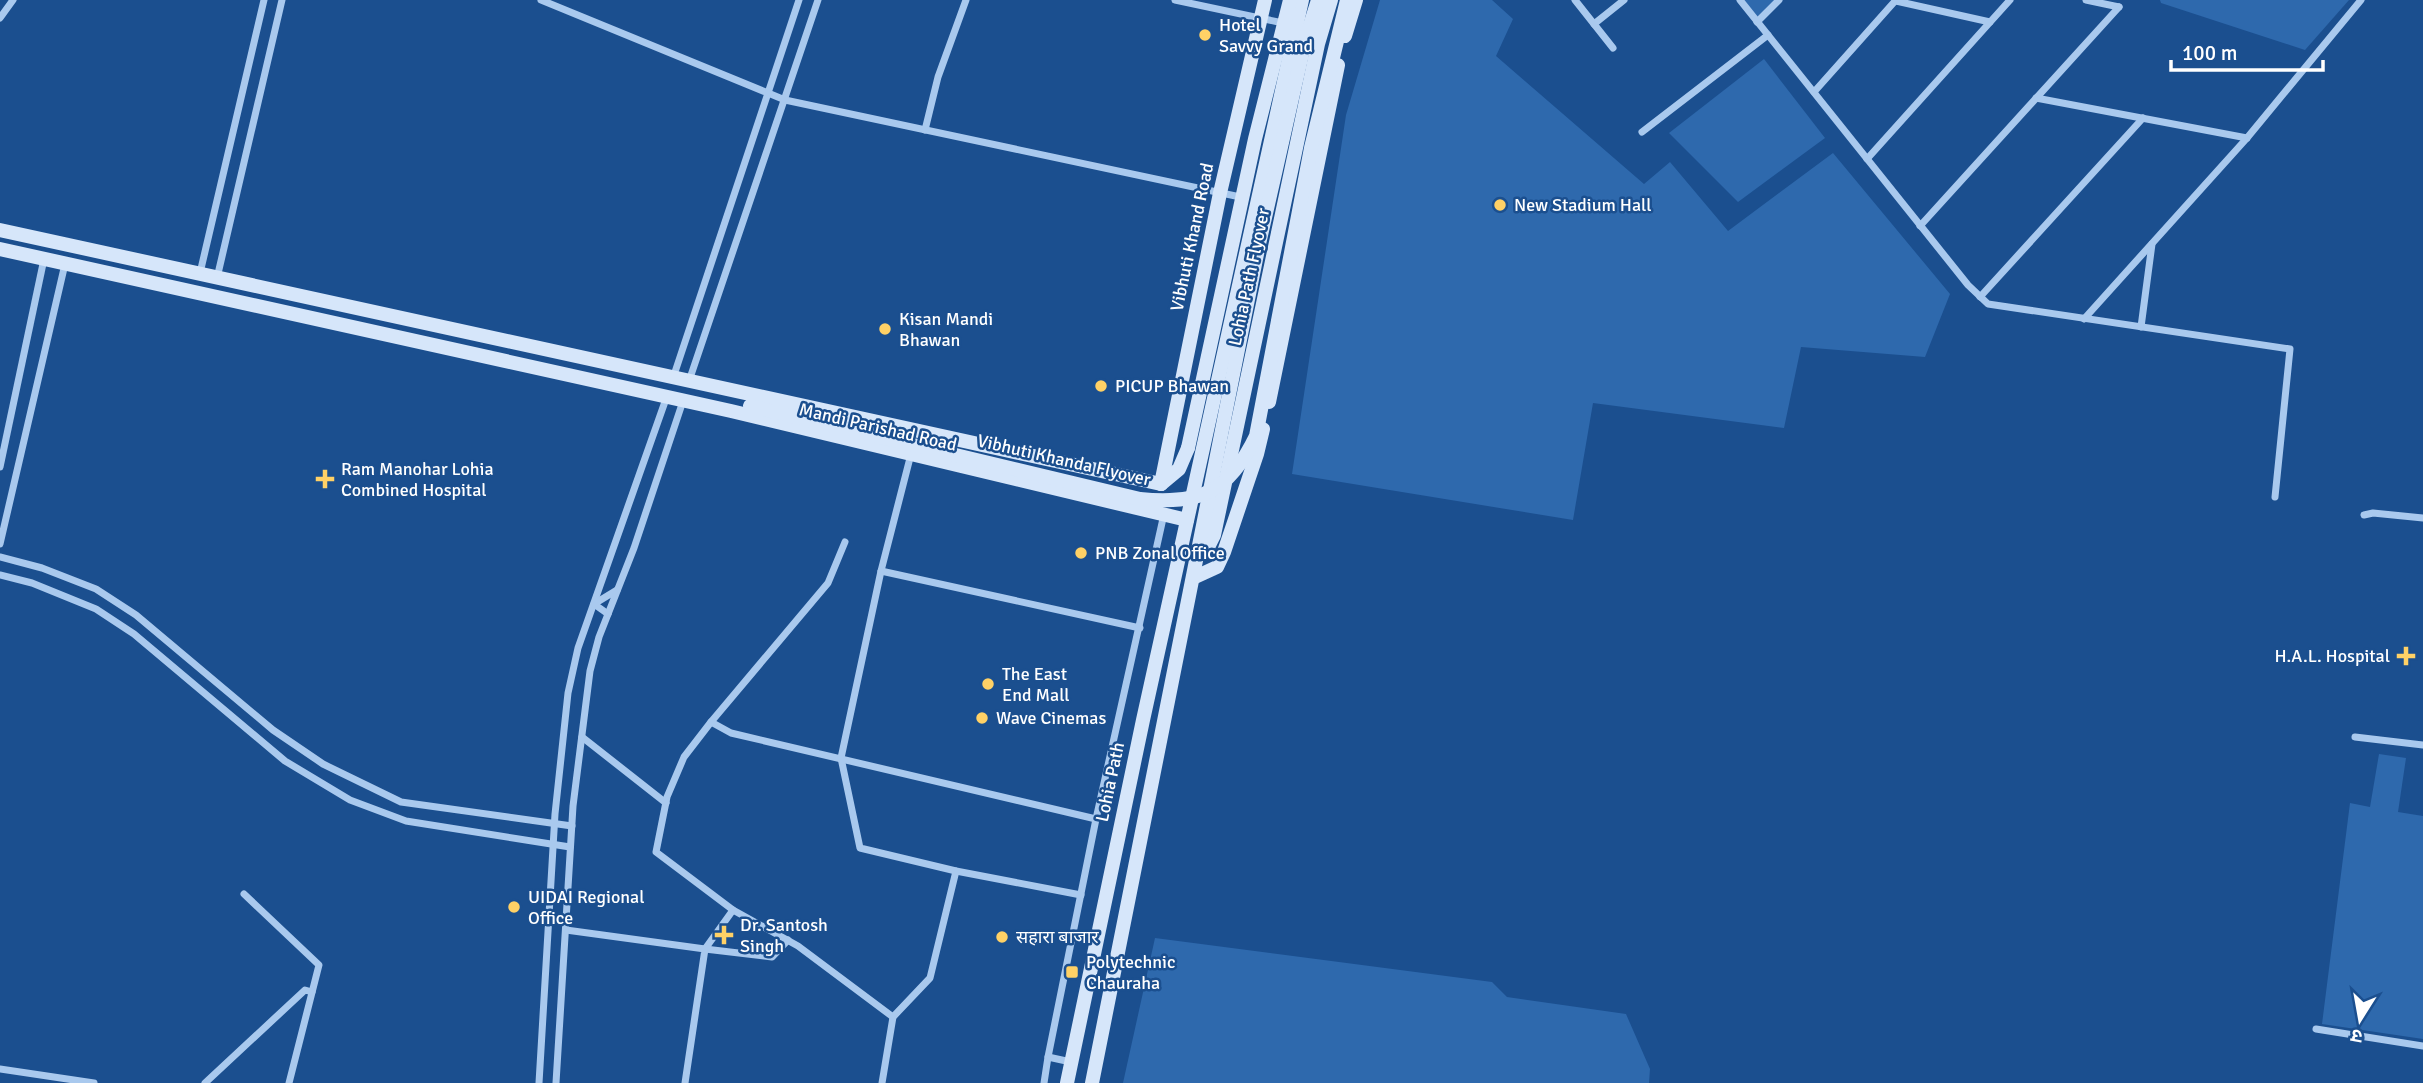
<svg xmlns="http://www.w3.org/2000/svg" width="2423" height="1083" font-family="Signika,'Noto Sans Devanagari',sans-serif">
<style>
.green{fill:#2e69ad}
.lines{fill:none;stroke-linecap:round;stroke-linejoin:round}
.street{stroke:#a9c9ee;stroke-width:7}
.secondary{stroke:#d6e6fa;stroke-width:14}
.secondary-bridge{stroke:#d6e6fa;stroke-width:14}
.poi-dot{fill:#ffd166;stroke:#1b4f8f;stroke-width:2.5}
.labels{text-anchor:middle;stroke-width:5;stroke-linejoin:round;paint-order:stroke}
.poi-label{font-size:18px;fill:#fff;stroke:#1b4f8f;text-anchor:start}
.street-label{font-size:18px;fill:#fff;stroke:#1b4f8f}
</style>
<rect width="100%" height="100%" fill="#1b4f8f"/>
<!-- green -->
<g class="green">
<path d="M1380 0H1492L1513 19 1496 56 1644 184 1670 162 1728 231 1833 153 1950 294 1925 357 1801 347 1784 428 1593 403 1573 520 1292 474 1346 115Z"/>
<path d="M1740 0H1779L1757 22Z"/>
<path d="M2160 0H2349L2305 50 2161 3Z"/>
<path d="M1764 59 1825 138 1738 202 1669 133Z"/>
<path d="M2379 754 2406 758 2398 812 2423 816V1039L2322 1024 2350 803 2370 807Z"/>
<path d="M1155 938 1492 982 1507 997 1626 1014 1650 1069 1649 1083H1123Z"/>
</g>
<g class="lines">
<!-- street -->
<g class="street">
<path d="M541 0 785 100 1245 198"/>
<path d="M1175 0 1283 23"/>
<path d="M1575 0 1613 48"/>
<path d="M1740 0 1968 285 1988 304 2290 349 2275 497"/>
<path d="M2086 0 2119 7"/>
<path d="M1896 1 1990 22"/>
<path d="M0 18 13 0"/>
<path d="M1757 22 1779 0"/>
<path d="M1594 24 1624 0"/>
<path d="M1814 92 1896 0"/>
<path d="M2036 98 2247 138"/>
<path d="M925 130 938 77 966 0"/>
<path d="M1642 132 1768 35"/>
<path d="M1867 159 2010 0"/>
<path d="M1920 226 2119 7"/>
<path d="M200 273 264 0"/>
<path d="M217 278 282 0"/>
<path d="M1980 297 2143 118"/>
<path d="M2084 319 2247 138 2361 0"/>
<path d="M2141 327 2152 244"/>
<path d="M673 378 799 0"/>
<path d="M689 381 818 0"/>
<path d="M911 454 881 571 841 758 860 848 956 871 1081 895"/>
<path d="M0 467 44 259"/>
<path d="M2364 515 2373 513 2423 518"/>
<path d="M0 544 65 264"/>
<path d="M0 557 42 568 96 589 136 615 273 730 323 764 401 802 572 826"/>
<path d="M881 571 1140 628"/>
<path d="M0 575 32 583 96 609 134 634 285 761 350 800 406 821 570 847"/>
<path d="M608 614 594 604 617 590"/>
<path d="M711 722 731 733 1096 819"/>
<path d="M582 737 666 803"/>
<path d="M2355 737 2423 745"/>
<path d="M244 894 319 965 289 1083"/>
<path d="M733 910 798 946 893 1017"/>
<path d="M566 930 705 949 685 1083"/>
<path d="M788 940 772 957 705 949 733 910 656 852 667 797 684 757 711 722 828 583 845 542"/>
<path d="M2316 1029 2423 1046"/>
<path d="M1071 1062 1048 1057 1096 819 1164 514"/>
<path d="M0 1069 94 1083"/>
<path d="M205 1083 305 990 312 992"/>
<path d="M539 1083 555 814 568 693 578 648 667 396"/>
<path d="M556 1083 573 806 590 671 599 637 634 548 683 401"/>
<path d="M882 1083 893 1017 930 978 956 871"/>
<path d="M1044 1083 1048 1057"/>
</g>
<!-- secondary -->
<g class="secondary">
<path d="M1345 36 1356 0"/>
<path d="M0 230 1161 484"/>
<path d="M0 249 731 411 1187 520"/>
<path d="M1269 402 1338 65"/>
<path d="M1161 484 1220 193 1265 0"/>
<path d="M1161 484 1179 469 1188 448"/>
<path d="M1197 556 1207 549 1214 535 1318 44 1331 0"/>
<path d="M1193 578 1217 567 1224 552 1257 454 1263 429"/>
<path d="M1067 1083 1143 720 1302 0"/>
<path d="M1092 1083 1259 244 1305 41 1318 0"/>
</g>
<!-- secondary-bridge -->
<g class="secondary-bridge">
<path d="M750 406 1140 499C1201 505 1229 492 1256 436L1311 148 1347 0"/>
<path d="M1188 448 1255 139 1290 0"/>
</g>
</g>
<!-- markers -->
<g class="poi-dot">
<circle cx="1205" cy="35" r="7"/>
<circle cx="1500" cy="205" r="7"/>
<circle cx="885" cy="329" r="7"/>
<circle cx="1101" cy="386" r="7"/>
<path d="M321.5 468.5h7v7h7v7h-7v7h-7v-7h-7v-7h7z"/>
<circle cx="1081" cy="553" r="7"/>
<path d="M2402.5 645.5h7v7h7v7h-7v7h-7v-7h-7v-7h7z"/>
<circle cx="988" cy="684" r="7"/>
<circle cx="982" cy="718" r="7"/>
<circle cx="514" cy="907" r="7"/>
<path d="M720.5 924.5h7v7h7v7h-7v7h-7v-7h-7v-7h7z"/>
<circle cx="1002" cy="937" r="7"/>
<rect x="1065" y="965" width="14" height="14" rx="3.5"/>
</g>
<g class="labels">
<!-- poi labels -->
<g class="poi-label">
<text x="1219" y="31">Hotel<tspan x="1219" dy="21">Savvy Grand</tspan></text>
<text x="1514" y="211">New Stadium Hall</text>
<text x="899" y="325">Kisan Mandi<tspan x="899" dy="21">Bhawan</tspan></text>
<text x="1115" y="392">PICUP Bhawan</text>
<text x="341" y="475">Ram Manohar Lohia<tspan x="341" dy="21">Combined Hospital</tspan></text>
<text x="1095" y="559">PNB Zonal Office</text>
<text x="2390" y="662" text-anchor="end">H.A.L. Hospital</text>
<text x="1002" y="680">The East<tspan x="1002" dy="21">End Mall</tspan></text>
<text x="996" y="724">Wave Cinemas</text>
<text x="528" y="903">UIDAI Regional<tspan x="528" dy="21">Office</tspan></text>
<text x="740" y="931">Dr. Santosh<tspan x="740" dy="21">Singh</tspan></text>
<text x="1016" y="943">सहारा बाजार</text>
<text x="1086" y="968">Polytechnic<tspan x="1086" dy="21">Chauraha</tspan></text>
</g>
<!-- street labels -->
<g class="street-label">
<text transform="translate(1192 237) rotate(-78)" y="6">Vibhuti Khand Road</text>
<text transform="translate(1249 277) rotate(-78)" y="6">Lohia Path Flyover</text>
<text transform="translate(878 427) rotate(13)" y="6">Mandi Parishad Road</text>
<text transform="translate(1064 460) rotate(13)" y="6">Vibhuti Khanda Flyover</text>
<text transform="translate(1110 782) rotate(-78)" y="6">Lohia Path</text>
</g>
</g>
<!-- north arrow -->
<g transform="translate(2360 1020) rotate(191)" stroke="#1b4f8f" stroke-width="5" paint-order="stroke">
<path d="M0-5L12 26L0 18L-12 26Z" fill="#ffffff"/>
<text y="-10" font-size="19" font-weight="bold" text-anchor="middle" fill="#ffffff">उ</text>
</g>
<!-- scale -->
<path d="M2171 60v10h152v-10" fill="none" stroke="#ffffff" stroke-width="3.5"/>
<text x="2182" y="60" font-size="21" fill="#ffffff" stroke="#1b4f8f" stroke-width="5" paint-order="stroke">100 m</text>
</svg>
